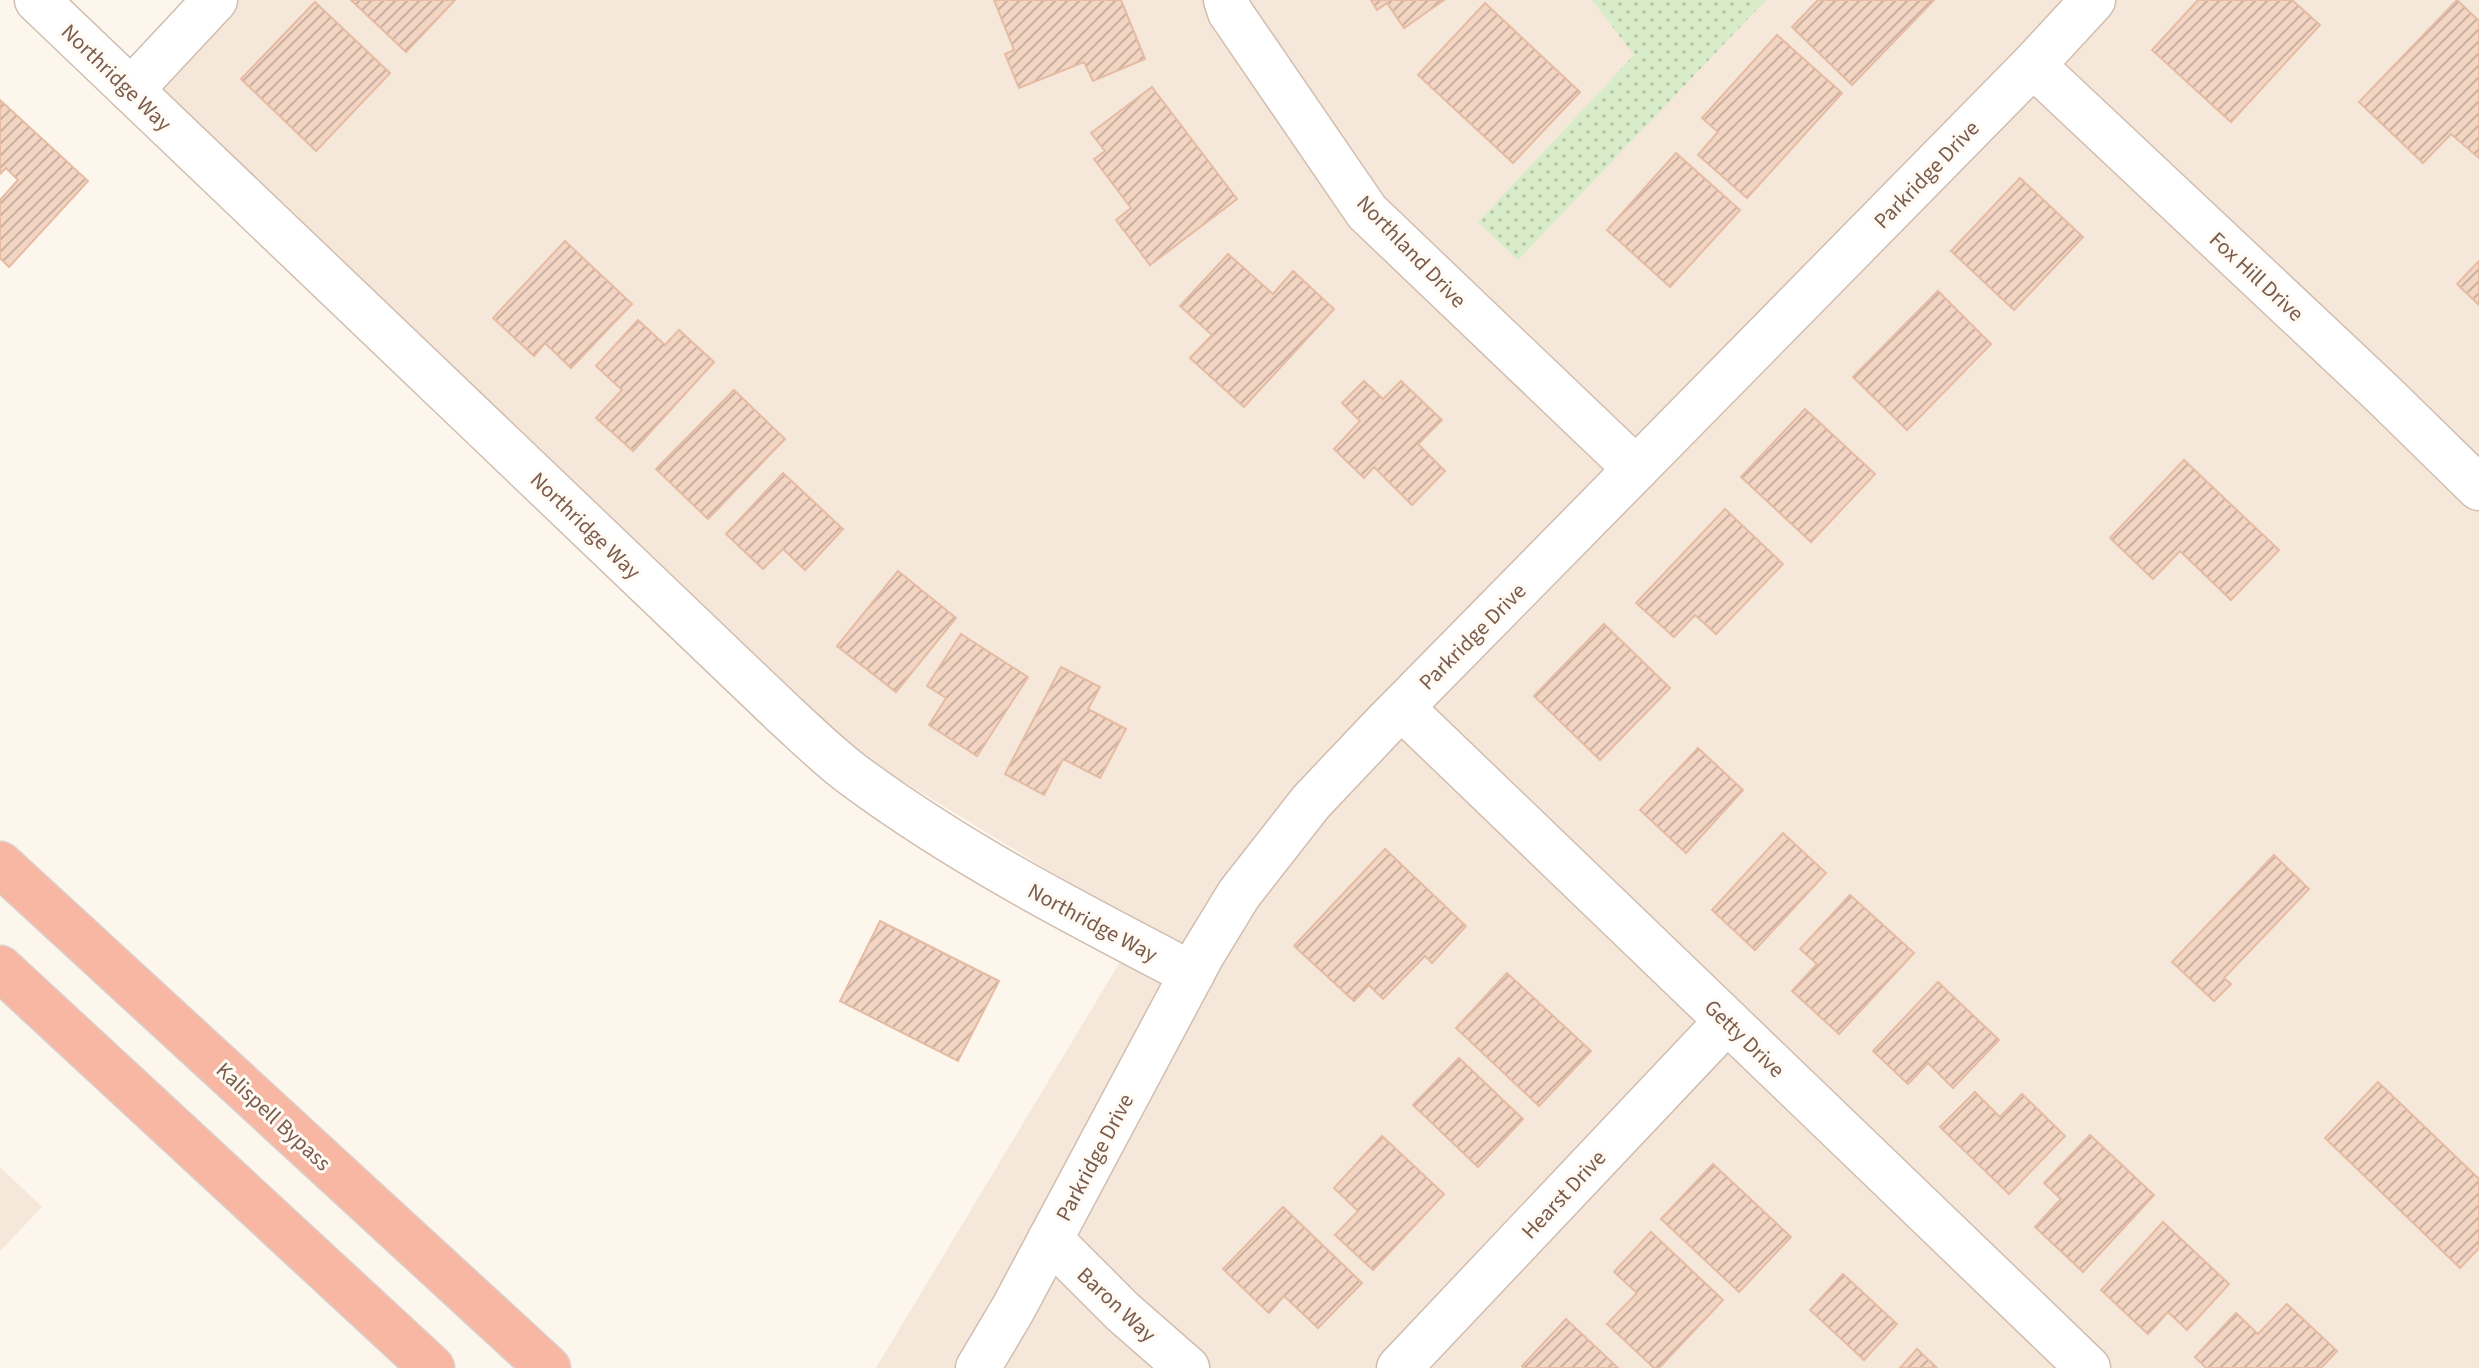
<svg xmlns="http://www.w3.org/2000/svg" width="2479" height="1368" font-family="'Source Sans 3',sans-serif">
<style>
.residential{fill:#f5e8da}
.park{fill:url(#park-dots)}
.building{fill:url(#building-hatch);stroke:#e6bba3;stroke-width:2}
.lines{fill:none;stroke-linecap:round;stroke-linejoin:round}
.minor-casing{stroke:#d1beb0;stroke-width:47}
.highway-casing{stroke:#dad1cd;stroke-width:47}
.minor{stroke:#fff;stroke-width:44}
.highway{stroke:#f7b7a3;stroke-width:44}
.labels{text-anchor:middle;stroke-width:6;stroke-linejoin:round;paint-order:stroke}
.street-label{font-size:22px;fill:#7a5c4d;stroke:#fffaf3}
</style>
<defs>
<pattern id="park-dots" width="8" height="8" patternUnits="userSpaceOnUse" patternTransform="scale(2)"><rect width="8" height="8" fill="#d8ecc9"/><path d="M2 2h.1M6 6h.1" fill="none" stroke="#b4c2a5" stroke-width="1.8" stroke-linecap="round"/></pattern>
<pattern id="building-hatch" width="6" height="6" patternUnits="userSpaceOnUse" patternTransform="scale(2)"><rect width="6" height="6" fill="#f3d5c3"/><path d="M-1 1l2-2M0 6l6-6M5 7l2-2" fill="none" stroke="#cab0a1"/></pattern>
</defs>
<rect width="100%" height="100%" fill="#fdf6ec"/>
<!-- residential -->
<g class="residential">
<path d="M225 0H2479V1368H876L1141 927 834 739 152 84Z"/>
<path d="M0 1167 42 1207 0 1251Z"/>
</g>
<!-- park -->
<path class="park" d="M1592 0H1766L1518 260 1478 222 1634 55Z"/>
<!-- building -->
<g class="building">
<path d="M351 0H455L406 52Z"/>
<path d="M994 0H1121L1145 59 1093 81 1084 62 1019 88 1005 54 1014 50Z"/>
<path d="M1371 0H1444L1404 28 1387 3 1377 10Z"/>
<path d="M1818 0H1934L1852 85 1792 27Z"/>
<path d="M2198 0H2292L2320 25 2231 122 2152 50Z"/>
<path d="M2457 0 2479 21V158L2451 134 2423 163 2359 102Z"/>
<path d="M315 2 390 73 316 151 241 79Z"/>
<path d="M1485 3 1580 92 1513 163 1418 75Z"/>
<path d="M1777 35 1842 93 1747 198 1698 155 1718 132 1702 118Z"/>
<path d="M1152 87 1237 199 1150 265 1116 220 1131 208 1094 159 1105 151 1091 133Z"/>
<path d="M0 100 88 181 9 267 0 258V200L18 180 6 168 0 174Z"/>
<path d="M1676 153 1740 210 1670 287 1607 230Z"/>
<path d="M2020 178 2083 237 2014 310 1951 251Z"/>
<path d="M565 241 632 304 571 368 545 343 534 356 493 318Z"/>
<path d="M1228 254 1273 294 1293 271 1334 309 1244 407 1190 358 1212 335 1180 306Z"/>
<path d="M2479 261V305L2457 284Z"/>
<path d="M1938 291 1991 344 1907 430 1853 377Z"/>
<path d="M638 320 665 345 679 330 714 362 633 451 596 418 622 390 596 366Z"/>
<path d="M1364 381 1383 399 1401 381 1442 420 1418 444 1445 471 1412 505 1374 467 1364 478 1334 449 1360 421 1342 403Z"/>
<path d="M734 390 785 439 708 519 656 469Z"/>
<path d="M1805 409 1875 474 1811 542 1741 477Z"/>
<path d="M2184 460 2279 550 2231 600 2180 551 2153 579 2110 538Z"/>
<path d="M783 473 843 529 805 570 783 549 763 569 726 534Z"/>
<path d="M1725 509 1783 564 1716 634 1695 615 1674 637 1636 603Z"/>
<path d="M898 571 956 618 896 692 837 646Z"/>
<path d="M1604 624 1670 688 1600 760 1534 696Z"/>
<path d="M961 634 1028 677 977 756 929 725 946 698 927 686Z"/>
<path d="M1061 667 1100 687 1088 709 1126 729 1100 778 1063 759 1044 795 1005 774Z"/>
<path d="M1698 748 1743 790 1686 853 1640 810Z"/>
<path d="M1783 833 1826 873 1755 950 1712 910Z"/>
<path d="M1385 849 1466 926 1432 963 1425 956 1383 999 1369 985 1354 1001 1294 946Z"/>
<path d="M2274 855 2309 889 2224 978 2231 984 2214 1001 2172 962Z"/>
<path d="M1850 895 1914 953 1839 1034 1792 991 1817 964 1800 949Z"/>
<path d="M880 921 999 981 958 1061 840 1001Z"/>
<path d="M1507 973 1591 1051 1539 1106 1456 1028Z"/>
<path d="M1938 982 1999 1040 1953 1088 1928 1063 1908 1084 1873 1051Z"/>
<path d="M1459 1058 1523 1119 1478 1167 1413 1105Z"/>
<path d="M2378 1082 2479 1179V1248L2460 1268 2325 1138Z"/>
<path d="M1975 1092 2000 1117 2022 1094 2065 1136 2009 1194 1940 1127Z"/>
<path d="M2090 1135 2154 1195 2083 1272 2035 1227 2061 1199 2044 1183Z"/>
<path d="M1382 1136 1444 1194 1373 1270 1335 1235 1358 1211 1334 1188Z"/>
<path d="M1713 1164 1791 1237 1739 1292 1661 1219Z"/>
<path d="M1283 1207 1362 1283 1318 1328 1284 1296 1269 1313 1223 1269Z"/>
<path d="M2163 1222 2229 1284 2187 1330 2168 1312 2148 1334 2101 1290Z"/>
<path d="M1651 1232 1723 1300 1659 1368H1654L1607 1324 1637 1293 1614 1272Z"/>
<path d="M1843 1274 1897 1324 1864 1360 1810 1310Z"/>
<path d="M2287 1304 2337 1351 2321 1368H2206L2195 1357 2236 1313 2258 1334Z"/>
<path d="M1566 1319 1618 1368H1524L1522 1366Z"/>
<path d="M1917 1349 1937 1368H1900Z"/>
</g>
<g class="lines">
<defs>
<g id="minor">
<path d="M37 0 784 714C806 734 828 756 852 774 958 853 1075 913 1192 974"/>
<path d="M1226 0 1230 12 1367 212 1636 469"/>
<path d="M2033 65 2384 395 2479 488"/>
<path d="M131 90 215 0"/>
<path d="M1402 708 2088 1368"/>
<path d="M1050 1239 1123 1312 1187 1368"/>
<path d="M978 1368 1013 1309 1203 953 1239 894 1311 802 1381 728 2033 65 2093 0"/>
<path d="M1399 1368 1727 1021"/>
</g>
<g id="highway">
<path d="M0 864 548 1368"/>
<path d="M0 968 432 1368"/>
</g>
</defs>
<!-- minor casing -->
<use href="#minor" class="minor-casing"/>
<!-- highway casing -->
<use href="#highway" class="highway-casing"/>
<!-- minor -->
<use href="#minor" class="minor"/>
<!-- highway -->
<use href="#highway" class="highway"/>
</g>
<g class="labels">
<!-- street labels -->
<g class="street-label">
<text transform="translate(117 77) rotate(44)" y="8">Northridge Way</text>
<text transform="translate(1926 174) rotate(-46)" y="8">Parkridge Drive</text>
<text transform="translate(1412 251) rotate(46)" y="8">Northland Drive</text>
<text transform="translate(2257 276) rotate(43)" y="8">Fox Hill Drive</text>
<text transform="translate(586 525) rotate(44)" y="8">Northridge Way</text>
<text transform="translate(1472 636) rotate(-45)" y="8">Parkridge Drive</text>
<text transform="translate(1093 922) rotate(28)" y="8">Northridge Way</text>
<text transform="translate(1745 1038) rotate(44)" y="8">Getty Drive</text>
<text transform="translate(274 1116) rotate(43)" y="8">Kalispell Bypass</text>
<text transform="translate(1094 1157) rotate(-62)" y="8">Parkridge Drive</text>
<text transform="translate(1563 1194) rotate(-47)" y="8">Hearst Drive</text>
<text transform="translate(1117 1304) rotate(43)" y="8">Baron Way</text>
</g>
</g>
</svg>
